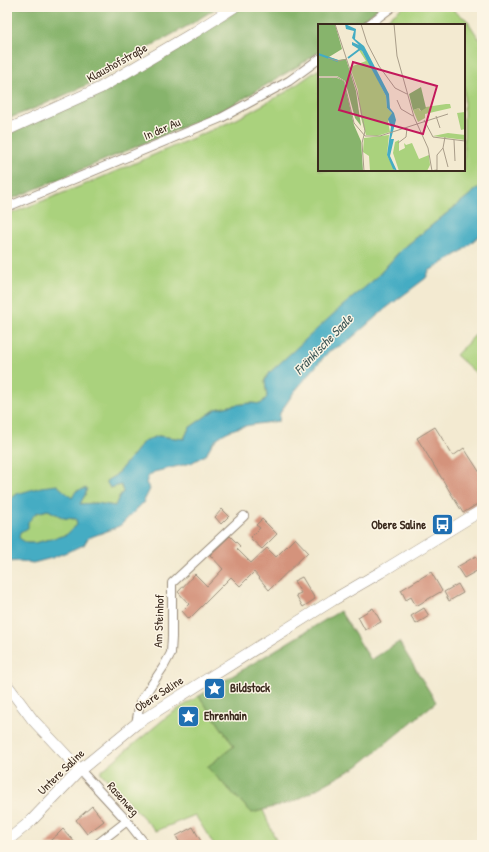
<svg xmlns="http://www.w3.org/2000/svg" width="489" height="852" font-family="'Patrick Hand',sans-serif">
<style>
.green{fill:#aad27d;stroke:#727e4e}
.forest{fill:#87b46c;stroke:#616f45}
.water{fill:#44acc3;stroke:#406b70;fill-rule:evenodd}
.building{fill:#d4937c}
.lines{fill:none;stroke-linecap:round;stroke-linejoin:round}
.street-casing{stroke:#978a78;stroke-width:10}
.secondary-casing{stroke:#978a78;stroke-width:12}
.street{stroke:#fff;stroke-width:8}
.secondary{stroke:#fff;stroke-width:11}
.labels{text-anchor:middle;stroke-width:3;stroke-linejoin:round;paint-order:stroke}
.street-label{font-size:12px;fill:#3b2a1e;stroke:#fcf5e5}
.poi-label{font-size:12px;font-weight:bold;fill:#3b2a1e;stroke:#fcf5e5;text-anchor:start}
.water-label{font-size:13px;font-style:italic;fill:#3e5858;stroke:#fcf5e5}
.inset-river{fill:none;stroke:#44acc3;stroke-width:2}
.inset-road{fill:none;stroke:#a99d89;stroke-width:1}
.view{fill:#c2185b;fill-opacity:0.15;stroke:#c2185b;stroke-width:2}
.inset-edge{fill:none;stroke:#3b2a1e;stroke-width:2}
</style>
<rect width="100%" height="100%" fill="#fcf5e5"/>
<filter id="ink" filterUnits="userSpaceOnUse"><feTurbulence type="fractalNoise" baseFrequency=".025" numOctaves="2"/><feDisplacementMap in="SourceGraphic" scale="8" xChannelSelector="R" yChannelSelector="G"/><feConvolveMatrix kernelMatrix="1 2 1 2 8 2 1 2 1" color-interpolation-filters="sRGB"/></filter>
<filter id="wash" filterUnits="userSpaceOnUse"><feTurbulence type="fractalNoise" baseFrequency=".012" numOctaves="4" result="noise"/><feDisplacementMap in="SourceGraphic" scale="16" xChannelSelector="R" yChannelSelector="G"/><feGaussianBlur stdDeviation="0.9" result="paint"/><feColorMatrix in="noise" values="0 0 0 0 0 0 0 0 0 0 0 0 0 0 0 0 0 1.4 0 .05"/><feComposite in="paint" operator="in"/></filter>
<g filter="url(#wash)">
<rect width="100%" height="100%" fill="#f3ead1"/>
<!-- green -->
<g class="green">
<path d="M403 7H452L455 12 466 19 482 43V185L401 250 376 278 268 374 265 380 267 397 261 404 251 403 235 405 216 409 189 428 184 439 158 436 144 441 116 475 106 481 110 488 121 485 123 492 118 499 115 506 96 503 79 504 85 495 72 498 17 494 7 502V215L91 182 237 119 286 92 319 69V170H464V25H379Z"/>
<path d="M482 328V369L477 374 456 355Z"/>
<path d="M48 510 64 518 76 519 77 525 66 535 35 543H27L18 538C21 529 28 519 35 514 39 512 44 511 48 510Z"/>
<path d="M199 696 234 746 208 767 252 813 263 810 278 845H214L195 815 156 831 100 772 169 715Z"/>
</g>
<!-- forest -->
<g class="forest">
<path d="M7 7H218L191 24 151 46 96 81 38 107 7 119Z"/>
<path d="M242 7H381L356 25H319V52L303 63 226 109 7 201V135L198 36Z"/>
<path d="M340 611 371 660 399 642 436 702 358 766 295 801 252 813 207 767 234 746 199 696Z"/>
</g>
<!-- water -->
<path class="water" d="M482 185V233L461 252 429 271 426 278 385 309 346 343 329 351 294 392 280 413 279 421C254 425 216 425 207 454L191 463 154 472 148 477 146 483 150 489 143 503 121 525 110 530 88 538 84 545 52 558 33 563 20 561 7 562V502L17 494 41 487 57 485 72 498 76 491 87 488 85 495 80 504 96 503 115 506 118 499 123 492 121 485 110 488 106 481 116 475 144 441 158 436 184 439 189 428 216 409 235 405 251 403 261 404 267 397 265 380 268 374 340 308 376 278 401 250ZM48 510 64 518 76 519 77 525 66 535 35 543H27L19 538 20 532 28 528V522L36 513Z"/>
<g id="blocks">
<!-- building -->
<g class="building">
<path d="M435 427 453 456 464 448 482 476V501L463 513 417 438Z"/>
<path d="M222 509 229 516 221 524 215 517Z"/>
<path d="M262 519 277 534 262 549 250 538 260 528 256 525Z"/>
<path d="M230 536 240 546 237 549 251 563 267 548 276 557 295 538 308 552 269 590 254 572 240 586 231 577 189 619 182 611 189 604 178 592 195 574 207 586 223 569 210 555Z"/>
<path d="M476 556 482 568 464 578 457 567Z"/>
<path d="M431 572 442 591 416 606 411 597 406 600 401 590Z"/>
<path d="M302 577 315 599 303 607 296 595 301 593 294 581Z"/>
<path d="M458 584 463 593 449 601 444 592Z"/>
<path d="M373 608 381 622 365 630 358 617Z"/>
<path d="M424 608 429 616 416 624 411 616Z"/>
<path d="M92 806 104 821 87 834 76 820Z"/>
<path d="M193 827 203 845H181L176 836Z"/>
<path d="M63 829 77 845H45L58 834Z"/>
</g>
</g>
</g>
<g filter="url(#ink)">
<use href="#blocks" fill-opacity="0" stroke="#978a78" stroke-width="1"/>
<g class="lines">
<defs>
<g id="street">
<path d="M368 25 392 7"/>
<path d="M7 207 221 118 289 81 319 59"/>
<path d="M136 724 140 702 164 666 171 653 172 637V583L244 516"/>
<path d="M80 770 127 821 146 845"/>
<path d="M96 845 127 821"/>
</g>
<g id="secondary">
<path d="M7 130 100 88 195 32 234 7"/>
<path d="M7 685 33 720 80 770"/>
<path d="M7 841 31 821 80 770 136 724 333 600 381 572 482 510"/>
</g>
</defs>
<!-- street casing -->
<use href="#street" class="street-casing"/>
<!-- secondary casing -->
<use href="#secondary" class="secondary-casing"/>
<!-- street -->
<use href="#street" class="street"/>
<!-- secondary -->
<use href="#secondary" class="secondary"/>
</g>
</g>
<!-- icons -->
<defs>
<symbol id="bus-square" viewBox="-11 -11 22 22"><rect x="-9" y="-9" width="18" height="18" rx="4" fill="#1f6fb2" stroke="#fcf5e5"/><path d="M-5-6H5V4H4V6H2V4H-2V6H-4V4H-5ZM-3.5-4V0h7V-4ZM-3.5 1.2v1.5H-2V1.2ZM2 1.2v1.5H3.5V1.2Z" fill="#fff"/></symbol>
<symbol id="sight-square" viewBox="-11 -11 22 22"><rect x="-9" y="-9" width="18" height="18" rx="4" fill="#1f6fb2" stroke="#fcf5e5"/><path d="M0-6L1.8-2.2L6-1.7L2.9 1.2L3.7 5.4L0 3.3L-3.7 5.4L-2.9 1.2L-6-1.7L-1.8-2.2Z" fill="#fff"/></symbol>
</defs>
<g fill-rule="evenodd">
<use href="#bus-square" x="430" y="512" width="25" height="25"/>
<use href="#sight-square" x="202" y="676" width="25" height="25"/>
<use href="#sight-square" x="176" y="704" width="25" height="25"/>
</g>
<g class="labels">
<!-- street labels -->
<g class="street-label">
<text transform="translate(117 63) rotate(-29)" y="4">Klaushofstraße</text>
<text transform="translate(162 129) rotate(-23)" y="4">In der Au</text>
<text transform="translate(159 621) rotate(-88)" y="4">Am Steinhof</text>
<text transform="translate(159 694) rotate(-33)" y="4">Obere Saline</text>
<text transform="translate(61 772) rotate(-44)" y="4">Untere Saline</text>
<text transform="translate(123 799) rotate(48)" y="4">Rasenweg</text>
</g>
<!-- poi labels -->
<g class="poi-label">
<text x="426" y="529" text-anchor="end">Obere Saline</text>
<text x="230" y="692">Bildstock</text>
<text x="204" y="720">Ehrenhain</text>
</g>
<!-- water labels -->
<g class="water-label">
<text transform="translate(323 344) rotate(-46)" y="5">Fränkische Saale</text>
</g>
</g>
<!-- overview -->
<g transform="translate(318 24)">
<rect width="147" height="147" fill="#f3ead1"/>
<path d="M39 23 42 24 52 40 68 72 69 84 74 89 70 98 72 108 59 112 48 111 43 94 40 66 32 43 48 37ZM128 80H132L133 84 107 90V94L100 98 95 86 101 84 102 87 108 83ZM147 88V105L143 106 139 89ZM130 109 147 111V116L115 112ZM71 111 69 131 77 147H52L51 132 45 128 46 114ZM81 116V127L87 124 86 119 88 121 94 119 101 135 111 131 112 141 109 147H81L75 129 77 118Z" fill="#aad27d"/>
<path d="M0 0H17L24 25 11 33 20 36 28 35 38 67 43 102 37 94 27 57 19 52H0ZM0 54H19L26 57 36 101 43 117 45 147H0ZM103 63 108 84 103 87 101 84 95 86 91 70Z" fill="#87b46c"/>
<path d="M27 0 38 5 37 15 46 22 71 70 72 84 76 89 78 96 73 115H76L72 132 79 147 75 145 69 131 73 103 70 95 74 89 69 84 68 72 44 27 34 21V18L41 21 34 14 36 7 28 5Z" fill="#44acc3"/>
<path class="inset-river" d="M0 30 20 37M30 34 42 25"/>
<path class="inset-road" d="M17 0 39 67 47 107 44 119 46 147M43 0 49 19 61 42 77 64 89 70M76 0 79 32 96 93 110 124 114 147M10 34 20 37 29 35M0 53H19L26 57 36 99 47 112H62L99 100M79 76 83 85 95 92M118 92 122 104M106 96 115 113 147 117M99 100 130 90M127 113 125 124 130 143M136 116 137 137M80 119 88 113 89 104M112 147 119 146V131L125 124"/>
<path class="view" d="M35 38 119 62 105 110 21 86Z"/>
<rect width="147" height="147" class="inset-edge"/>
</g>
<!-- margin -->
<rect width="489" height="852" fill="none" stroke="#fcf5e5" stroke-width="24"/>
</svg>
